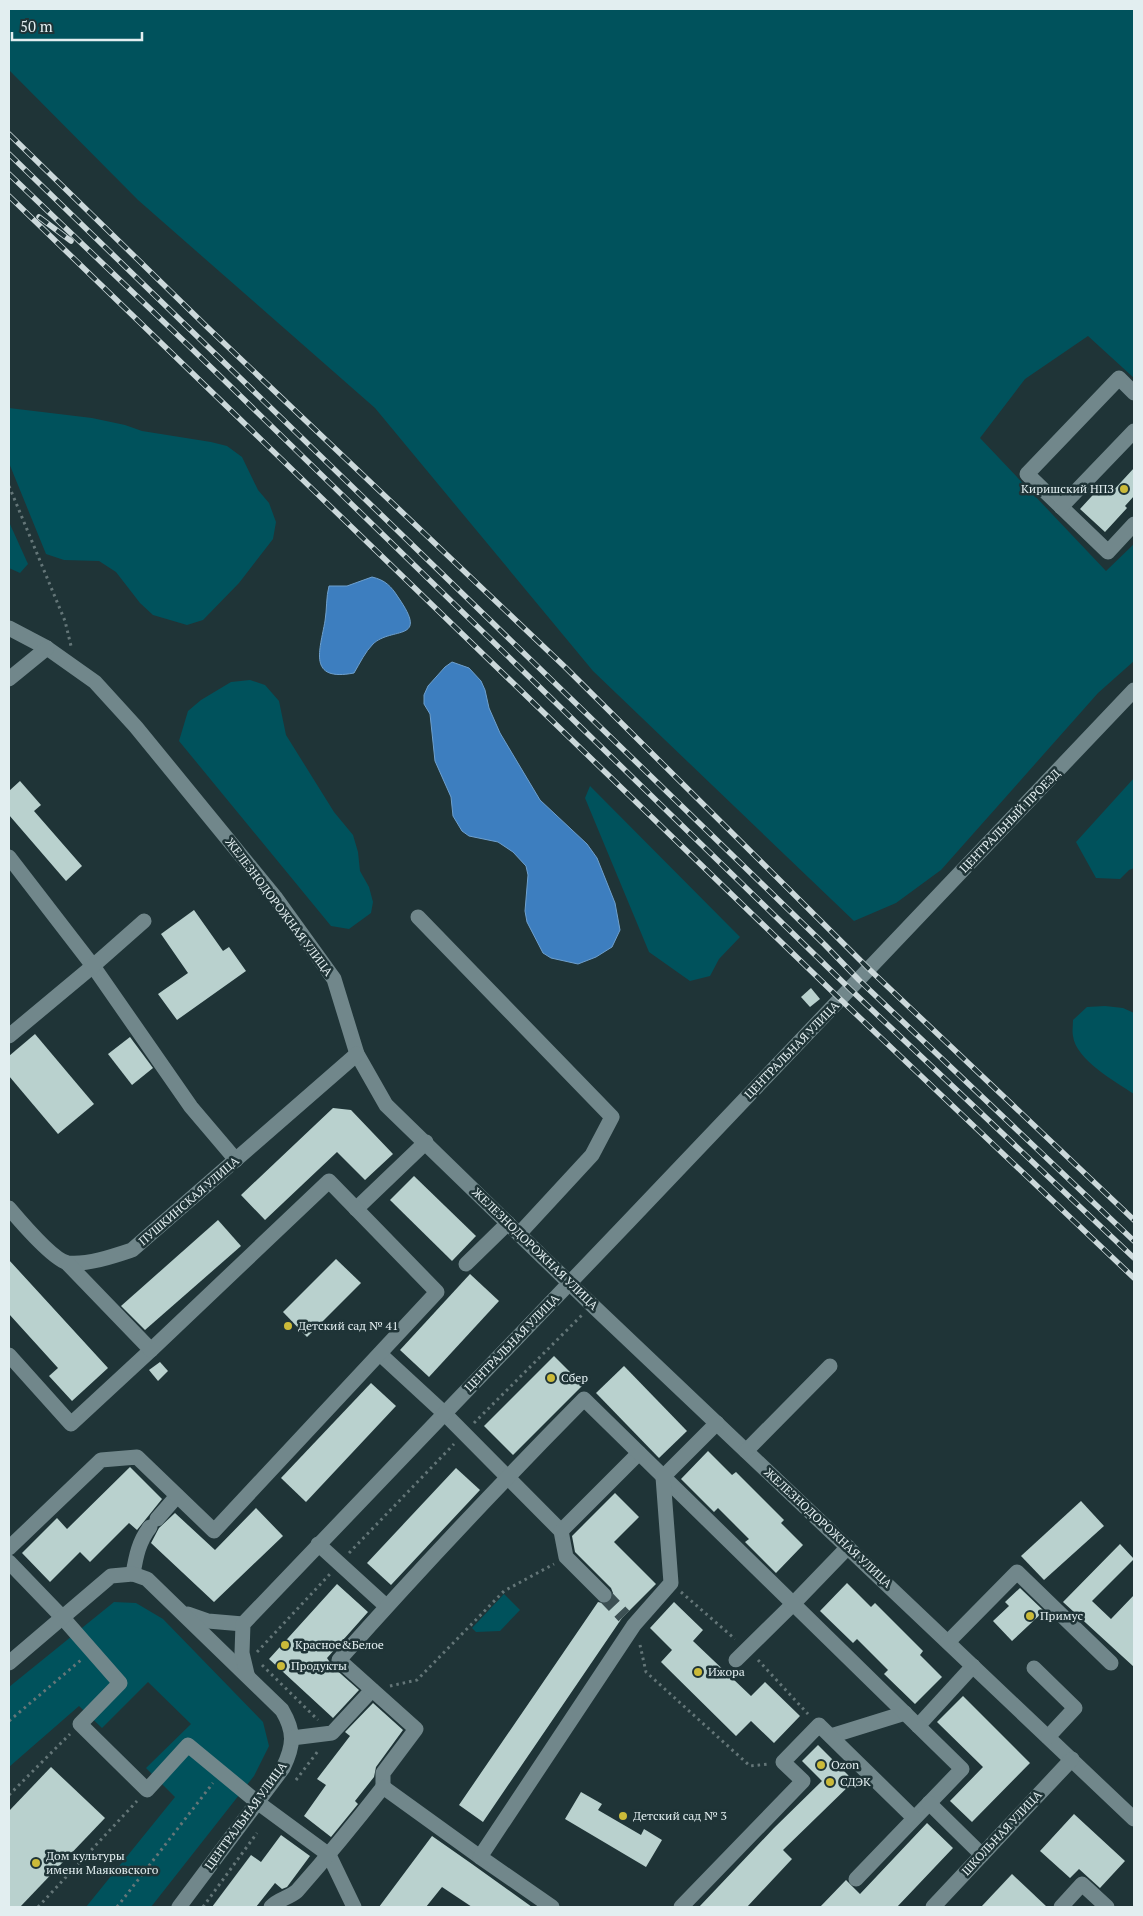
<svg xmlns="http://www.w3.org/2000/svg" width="1143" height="1916" font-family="'PT Serif',serif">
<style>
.green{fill:#00525c}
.water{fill:#3d7ebf;stroke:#6ea0ce}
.building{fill:#b9d1ce}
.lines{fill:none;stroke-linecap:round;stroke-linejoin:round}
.minor-tunnel{stroke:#3c5053;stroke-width:15;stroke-dasharray:15 8;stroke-linecap:butt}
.path{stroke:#647678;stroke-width:3;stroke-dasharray:2.5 4;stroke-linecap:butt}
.minor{stroke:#71878b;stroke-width:15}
.rail-casing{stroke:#cbd8da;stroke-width:5.5}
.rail{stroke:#1f3437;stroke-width:4;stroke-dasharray:11;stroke-linecap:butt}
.poi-dot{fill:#cbba39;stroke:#1f3437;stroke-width:2}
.labels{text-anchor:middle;stroke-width:5;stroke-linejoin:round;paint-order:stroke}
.poi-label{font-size:12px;fill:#e2eef0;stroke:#1f3437;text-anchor:start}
.street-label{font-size:12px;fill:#e2eef0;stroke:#1f3437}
</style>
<rect width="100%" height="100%" fill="#1f3437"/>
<!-- green -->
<g class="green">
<path d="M9 9H1134V378L1088 336 1025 379 980 438 1106 571 1134 544V661L1098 693 941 870 896 903 854 921 593 671 375 408 138 200 9 70Z"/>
<path d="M9 408 92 418 125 425 142 431 211 442 227 446 242 457 258 490 269 503 276 522 273 539 239 583 203 620 187 625 153 615 140 603 116 572 99 561 64 560 46 554 9 463Z"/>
<path d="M9 522 28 564 20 573 9 568Z"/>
<path d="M250 680 265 685 279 701 286 735 334 812 353 835 358 852 360 871 369 887 373 902 371 913 349 929 331 926 179 741 188 711 201 700 231 682Z"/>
<path d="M1134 778V868L1129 870 1120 879 1096 878 1076 842Z"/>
<path d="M590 786 740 937 719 959 710 976 690 981 649 952 585 798Z"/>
<path d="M1105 1006 1123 1008 1134 1013V1094C1116 1082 1076 1060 1073 1036 1072 1031 1073 1025 1073 1020L1087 1007Z"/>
<path d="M504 1594 520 1610 500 1631 476 1632 472 1628Z"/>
<path d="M114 1602 136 1603 163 1619 263 1722 269 1746 254 1776 151 1907H86L175 1797 146 1768 191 1724 148 1682 102 1728 79 1706 9 1767V1687Z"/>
</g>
<!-- water -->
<g class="water">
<path d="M372 577C385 580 391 586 398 597 430 643 392 626 373 644 365 652 360 663 354 673 307 682 320 650 325 621 327 609 326 597 329 586H347Z"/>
<path d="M452 662 469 668 481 681 485 690 489 708 500 733 540 800 587 844 597 858 615 903 620 930 612 947 596 957 578 964 551 958 543 953 527 922 525 911 528 875 526 866 513 852 498 842 469 836 462 831 453 816 451 797 435 761 430 714 424 704V695L428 686 445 667Z"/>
</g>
<!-- building -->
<g class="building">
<path d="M1134 468V496L1125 506 1127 508 1105 532 1080 509 1102 485 1111 493Z"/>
<path d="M20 781 41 805 34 811 82 866 66 881 9 815V791Z"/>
<path d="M194 910 223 951 229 947 246 971 177 1020 158 994 188 973 161 934Z"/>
<path d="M811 988 820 999 810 1007 801 997Z"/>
<path d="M35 1034 94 1104 58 1134 9 1076V1056Z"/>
<path d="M130 1037 153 1068 132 1085 108 1054Z"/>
<path d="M333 1108 351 1110 393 1154 365 1180 337 1152 265 1220 241 1195Z"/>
<path d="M414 1176 476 1236 452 1261 390 1200Z"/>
<path d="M218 1220 241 1246 145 1330 121 1306Z"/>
<path d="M336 1259 361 1283 307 1337 283 1312Z"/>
<path d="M9 1260 108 1368 72 1401 49 1376 58 1368 9 1314Z"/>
<path d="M470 1274 499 1301 429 1377 400 1350Z"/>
<path d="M554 1356 583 1385 513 1455 484 1426Z"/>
<path d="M160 1362 168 1371 158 1381 149 1370Z"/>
<path d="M624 1366 687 1431 659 1458 596 1393Z"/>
<path d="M371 1383 396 1406 306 1502 281 1478Z"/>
<path d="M708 1451 732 1475 736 1472 784 1520 781 1523 803 1545 776 1573 745 1542 749 1539 718 1508 714 1512 681 1479Z"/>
<path d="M130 1467 162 1499 137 1530 129 1523 90 1562 80 1552 50 1582 22 1553 57 1518 67 1529Z"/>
<path d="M456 1468 480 1490 391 1585 367 1563Z"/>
<path d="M615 1493 639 1517 614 1542 656 1584 622 1618 483 1822 459 1805 598 1602 606 1604 613 1598V1593L611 1588 575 1552 572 1536Z"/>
<path d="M1081 1501 1104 1526 1044 1580 1021 1556Z"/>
<path d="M256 1508 283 1536 214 1602 151 1543 159 1528 175 1513 215 1550Z"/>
<path d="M1120 1544 1134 1559 1092 1601 1111 1619 1134 1595V1667L1063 1602Z"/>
<path d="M847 1583 871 1607 875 1603 923 1651 920 1655 942 1677 915 1704 884 1674 888 1670 857 1639 853 1643 820 1611Z"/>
<path d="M337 1584 368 1612 327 1658 333 1667 359 1690 333 1718 269 1659Z"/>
<path d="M1020 1588 1044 1611 1012 1641 993 1621 1009 1606 1005 1602Z"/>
<path d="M674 1602 703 1630 693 1641 751 1696 765 1682 800 1716 774 1743 751 1721 736 1736 661 1662 672 1650 650 1628Z"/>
<path d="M963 1696 1030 1763 972 1822 950 1801 983 1767 937 1722Z"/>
<path d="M373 1703 403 1730 376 1767 374 1777 355 1801 358 1804 331 1837 304 1816 326 1785 317 1779 350 1736 345 1732Z"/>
<path d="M818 1745 854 1781 783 1850 792 1859 747 1907H699L774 1828 822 1781 802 1761Z"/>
<path d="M51 1767 105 1818 20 1907H9V1811Z"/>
<path d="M581 1792 602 1804 598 1810 641 1835 644 1829 662 1840 646 1867 565 1819Z"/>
<path d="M1074 1814 1125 1861 1100 1888 1079 1869 1070 1878 1040 1851Z"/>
<path d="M927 1823 953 1848 897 1907H820L846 1880 860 1894Z"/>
<path d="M281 1835 310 1856 287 1887 282 1889 275 1883 256 1907H212L251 1855 261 1862Z"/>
<path d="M432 1836 472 1864 532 1907H472L442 1887 426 1907H379Z"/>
<path d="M1012 1874 1047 1907H981Z"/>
</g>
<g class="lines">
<!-- minor-tunnel -->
<path class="minor-tunnel" d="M604 1595 624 1616"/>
<!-- path -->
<g class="path">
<path d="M9 486 65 621 71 646"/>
<path d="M474 1423 582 1315"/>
<path d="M349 1553 454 1444"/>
<path d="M681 1592 735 1639"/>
<path d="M640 1645 646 1672 750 1766 768 1764"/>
<path d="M257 1652 330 1574"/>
<path d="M758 1660 808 1714"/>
<path d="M262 1665 318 1720"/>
<path d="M390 1686 417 1680 504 1591 554 1564"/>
<path d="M9 1721 81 1660"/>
<path d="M296 1780 318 1751"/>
<path d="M9 1795 70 1734"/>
<path d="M38 1907 137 1801"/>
<path d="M117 1907 213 1783"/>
<path d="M203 1907 257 1833"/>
</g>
<!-- minor -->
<g class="minor">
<path d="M1134 393 1119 378 1027 474 1108 552 1134 524"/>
<path d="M1061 507 1134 431"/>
<path d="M9 628 47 648 95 682 136 727 275 897 334 979 357 1054 386 1105 591 1304 1134 1819"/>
<path d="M9 679 47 648"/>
<path d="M9 857 93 966 191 1107 236 1160"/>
<path d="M418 917 612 1117 592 1155 519 1234"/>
<path d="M9 1036 93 966 144 921"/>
<path d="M9 1208C20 1221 53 1260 68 1263 88 1265 114 1256 132 1250L357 1054"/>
<path d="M356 1209 426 1142"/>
<path d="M466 1264 508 1223"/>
<path d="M380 1354 444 1413 561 1531 566 1557 604 1595"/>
<path d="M9 1355 71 1424 151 1350"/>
<path d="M746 1451 830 1366"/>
<path d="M157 1519 177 1496"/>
<path d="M561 1531 639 1453"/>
<path d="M318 1544 386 1606"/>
<path d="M9 1548 101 1460 137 1457 214 1531 437 1292 329 1181 151 1350 67 1263"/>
<path d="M9 1562 63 1618 120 1683 80 1724 147 1790 188 1745 257 1802 329 1855 354 1907"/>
<path d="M133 1574C136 1556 139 1541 150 1527"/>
<path d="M188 1614 208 1621 243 1624"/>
<path d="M948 1642 1017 1572 1111 1663"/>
<path d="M736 1660 793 1604 848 1547"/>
<path d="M9 1663 111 1576 133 1574 147 1579 282 1710C295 1732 294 1745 283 1768L179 1907"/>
<path d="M1034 1668 1075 1708 1048 1737"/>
<path d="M247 1674 242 1653 243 1624 628 1222 1134 690"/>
<path d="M918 1726 973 1666"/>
<path d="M831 1736 905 1713"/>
<path d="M292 1738 332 1733 372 1690"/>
<path d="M383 1787V1773L416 1729 339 1660C418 1571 500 1484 584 1399L962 1769 856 1879"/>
<path d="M929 1803 982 1855"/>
<path d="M271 1907C278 1899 289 1898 297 1891 327 1857 355 1823 383 1787L480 1857"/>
<path d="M552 1907 480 1857 634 1625 671 1583 663 1477 717 1423"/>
<path d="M681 1907 803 1781 783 1762 819 1725 914 1818"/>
<path d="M933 1907 1072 1759"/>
<path d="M1061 1907 1082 1884 1107 1907"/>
</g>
<defs>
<g id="rail">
<path d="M9 134 206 326 565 667 869 969 1134 1220"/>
<path d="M9 154 825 945 859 980 1134 1241"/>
<path d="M9 174 189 346 850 989 1134 1258"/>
<path d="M9 196 840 999 1134 1278"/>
<path d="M39 217 71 241"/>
</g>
</defs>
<!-- rail casing -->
<use href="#rail" class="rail-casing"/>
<!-- rail -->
<use href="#rail" class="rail"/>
</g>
<!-- markers -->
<g class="poi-dot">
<circle cx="1124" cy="489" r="5"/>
<circle cx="288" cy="1326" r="5"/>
<circle cx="551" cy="1378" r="5"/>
<circle cx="1030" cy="1616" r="5"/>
<circle cx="285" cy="1645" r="5"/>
<circle cx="281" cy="1666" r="5"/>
<circle cx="698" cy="1672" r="5"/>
<circle cx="821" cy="1765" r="5"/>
<circle cx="830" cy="1782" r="5"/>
<circle cx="623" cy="1816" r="5"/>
<circle cx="36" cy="1863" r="5"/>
</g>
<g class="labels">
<!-- poi labels -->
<g class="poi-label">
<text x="1114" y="493" text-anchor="end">Киришский НПЗ</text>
<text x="298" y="1330">Детский сад № 41</text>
<text x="561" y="1382">Сбер</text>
<text x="1040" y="1620">Примус</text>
<text x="295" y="1649">Красное&amp;Белое</text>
<text x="291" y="1670">Продукты</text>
<text x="708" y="1676">Ижора</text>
<text x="831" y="1769">Ozon</text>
<text x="840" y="1786">СДЭК</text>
<text x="633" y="1820">Детский сад № 3</text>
<text x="46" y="1860">Дом культуры<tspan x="46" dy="14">имени Маяковского</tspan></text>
</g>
<!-- street labels -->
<g class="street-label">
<text transform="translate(1010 821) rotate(-46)" y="4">ЦЕНТРАЛЬНЫЙ ПРОЕЗД</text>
<text transform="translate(279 907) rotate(53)" y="4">ЖЕЛЕЗНОДОРОЖНАЯ УЛИЦА</text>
<text transform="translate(792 1050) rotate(-46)" y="4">ЦЕНТРАЛЬНАЯ УЛИЦА</text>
<text transform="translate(189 1201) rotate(-41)" y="4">ПУШКИНСКАЯ УЛИЦА</text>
<text transform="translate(535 1249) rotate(44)" y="4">ЖЕЛЕЗНОДОРОЖНАЯ УЛИЦА</text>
<text transform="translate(512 1343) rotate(-46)" y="4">ЦЕНТРАЛЬНАЯ УЛИЦА</text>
<text transform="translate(828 1528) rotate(43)" y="4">ЖЕЛЕЗНОДОРОЖНАЯ УЛИЦА</text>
<text transform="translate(246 1816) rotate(-54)" y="4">ЦЕНТРАЛЬНАЯ УЛИЦА</text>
<text transform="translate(1002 1833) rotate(-47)" y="4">ШКОЛЬНАЯ УЛИЦА</text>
</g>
</g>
<!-- border -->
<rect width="1143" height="1916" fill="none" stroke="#e2eef0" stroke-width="20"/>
<!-- scale -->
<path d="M12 32v8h130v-8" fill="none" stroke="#e2eef0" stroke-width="2.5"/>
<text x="20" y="32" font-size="15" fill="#e2eef0" stroke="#1f3437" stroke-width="4" paint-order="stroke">50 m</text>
</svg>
